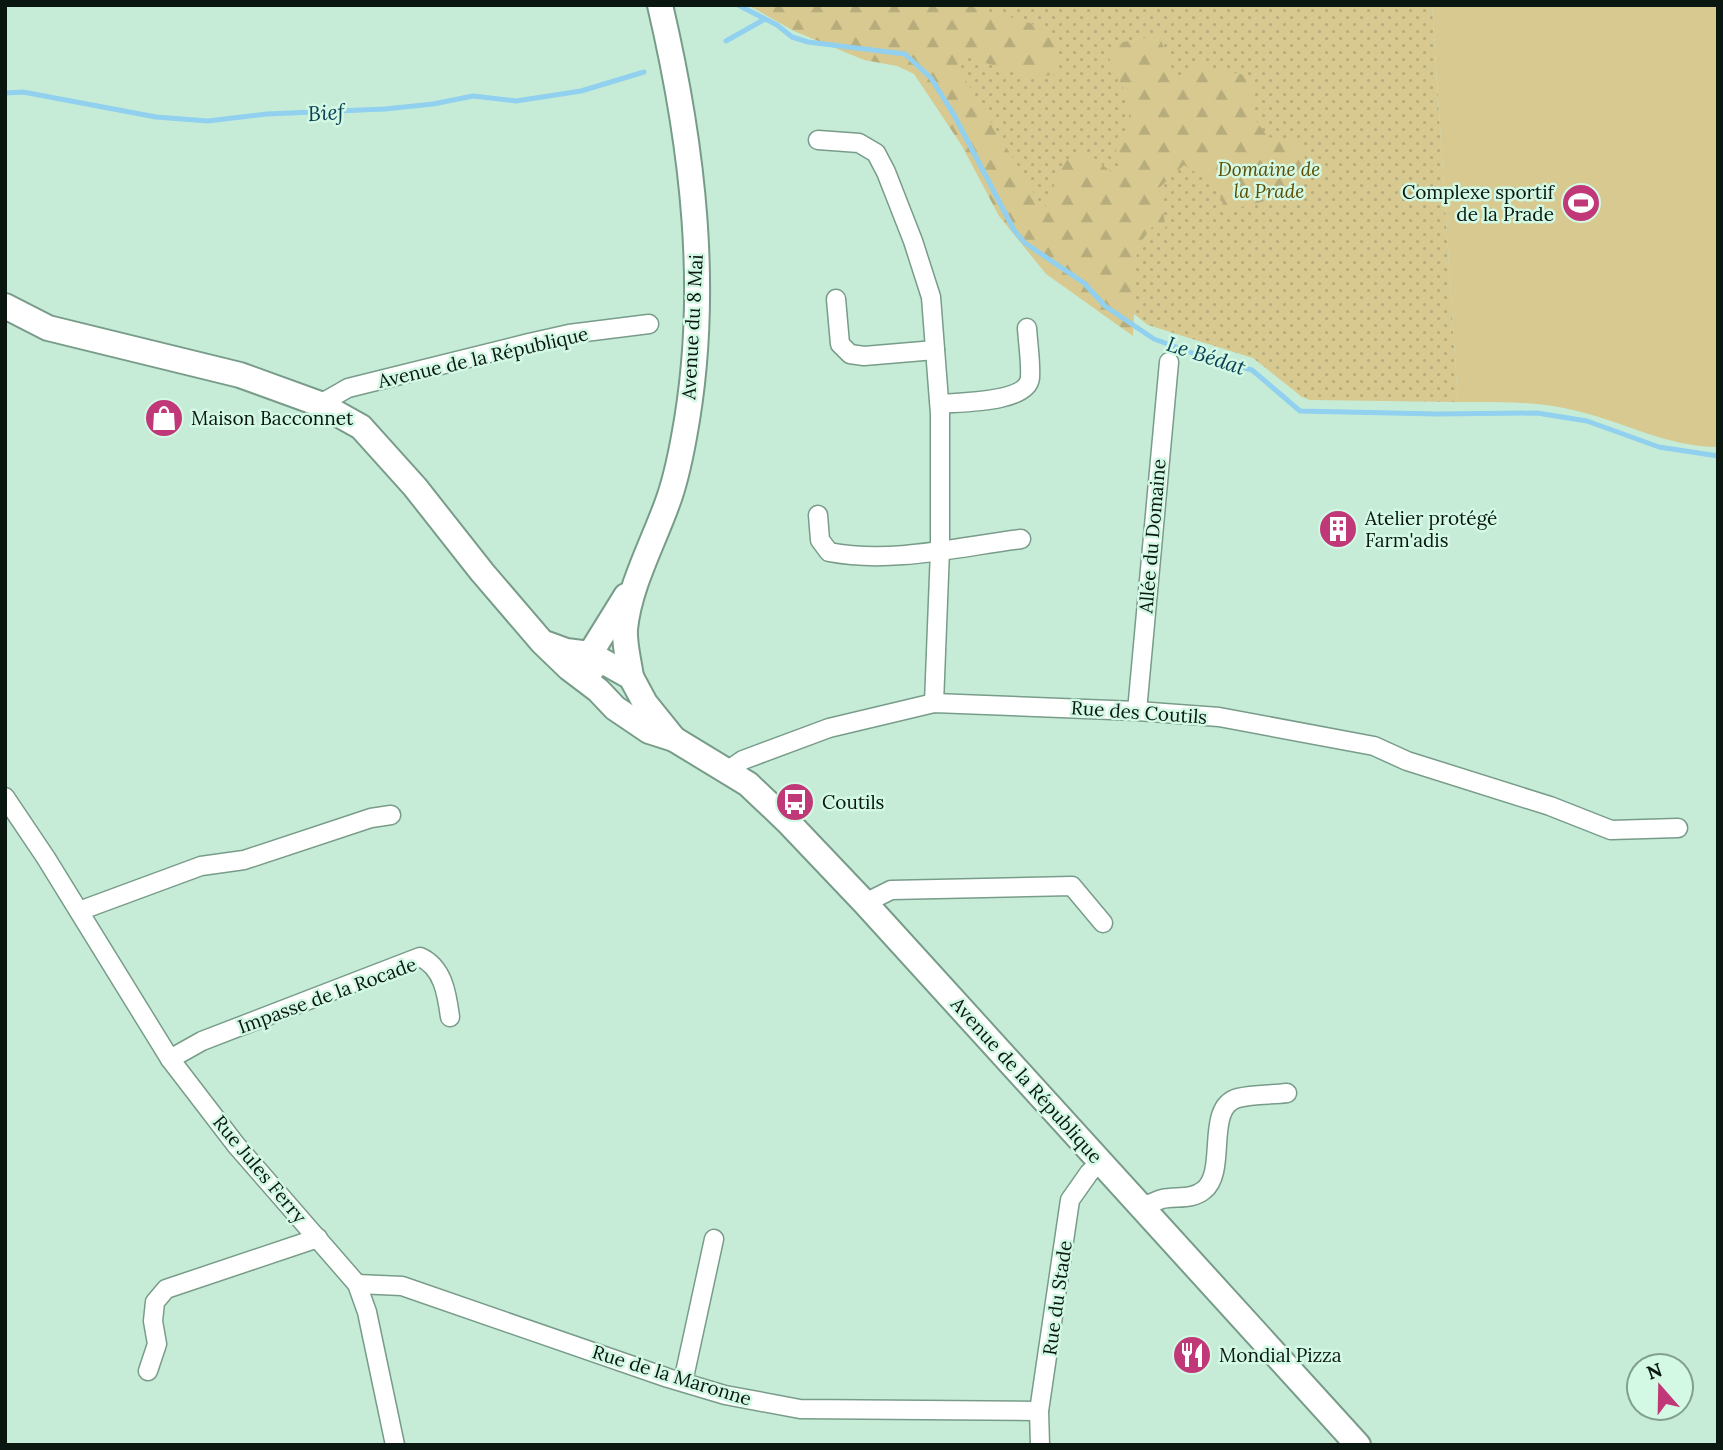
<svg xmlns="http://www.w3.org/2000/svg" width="1723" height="1450" font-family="Lora,serif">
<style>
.grass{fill:url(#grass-dots)}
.forest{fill:url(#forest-firs)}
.pitch{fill:#d7c990}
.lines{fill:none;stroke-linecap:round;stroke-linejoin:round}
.stream{stroke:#91d0ee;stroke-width:5}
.street-casing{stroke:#789c89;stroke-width:21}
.secondary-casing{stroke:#789c89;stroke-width:28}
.street{stroke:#fff;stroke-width:18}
.secondary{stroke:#fff;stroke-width:24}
.labels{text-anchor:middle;stroke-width:5;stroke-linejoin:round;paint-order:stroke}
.park-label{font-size:19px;font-style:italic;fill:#5c4d04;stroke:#d3f9e5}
.poi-label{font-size:19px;fill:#091710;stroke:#d3f9e5;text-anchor:start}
.street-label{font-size:19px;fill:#091710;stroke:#d3f9e5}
.water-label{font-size:21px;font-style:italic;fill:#094054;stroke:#d3f9e5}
</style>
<defs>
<pattern id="grass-dots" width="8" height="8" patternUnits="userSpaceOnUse" patternTransform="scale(1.75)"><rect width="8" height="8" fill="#d7c990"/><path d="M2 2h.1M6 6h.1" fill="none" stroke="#b7ac7b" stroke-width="1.8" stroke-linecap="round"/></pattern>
<pattern id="forest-firs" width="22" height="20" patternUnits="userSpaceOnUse" patternTransform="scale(1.75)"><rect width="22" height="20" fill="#d7c990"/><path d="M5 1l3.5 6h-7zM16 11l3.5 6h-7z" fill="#b7ac7b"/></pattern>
</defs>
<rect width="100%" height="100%" fill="#c6ecd8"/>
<!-- grass -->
<path class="grass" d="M759 5H1432L1458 402 1310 400 1302 397 1253 358 1148 325 1026 229 941 70Z"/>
<!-- forest -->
<path class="forest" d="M748 5H972L975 8 1004 15 1048 29 1058 49V74L1030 78 957 53 958 67 1044 210 1064 160 1089 154 1120 179 1116 150C1142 114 1124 91 1108 56L1123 42 1159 35 1175 79 1200 65 1253 77 1252 115 1268 137 1301 141 1309 177 1273 199 1225 211 1217 186 1184 165 1159 188 1166 229 1155 223 1137 247 1133 336 1046 274 999 216 962 146 914 74 897 66 864 60 794 31Z"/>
<!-- pitch -->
<path class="pitch" d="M1432 5H1718V447C1667 447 1625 422 1577 411 1538 401 1498 402 1458 402Z"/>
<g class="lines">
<!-- stream -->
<g class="stream">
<path d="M738 5 777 25 792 37 808 42 905 54 931 78 954 115 1014 230 1025 243 1084 283 1105 306 1154 339 1195 354 1252 370 1300 411 1437 414 1537 413 1587 421 1659 447 1718 456"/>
<path d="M726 41 765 19"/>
<path d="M5 93 23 92 156 117 208 121 267 114 385 109 433 104 473 96 516 101 581 91 644 72"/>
</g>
<defs>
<g id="street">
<path d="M818 140 859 143 876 153 886 172 913 241 931 297 940 414V550L934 703"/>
<path d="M836 299 840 344 850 354 864 356 935 350"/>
<path d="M320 404 348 388 529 343 569 334 649 324"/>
<path d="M940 404C959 402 1027 403 1030 378 1031 362 1028 344 1027 328"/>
<path d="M818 515 820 540 829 552C892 564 958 547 1021 539"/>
<path d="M1137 711 1169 362"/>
<path d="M727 771 743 760 829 728 934 703 1137 711 1219 717 1374 746 1407 761 1550 806 1611 830 1678 828"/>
<path d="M5 797 46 858 170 1059 236 1145 357 1284 367 1312 395 1445"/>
<path d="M865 903 891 890 1072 886 1103 923"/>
<path d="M79 911 201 866 244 860 371 818 391 815"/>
<path d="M170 1059 202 1041 420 957C443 967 447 994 450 1017"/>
<path d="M1142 1207C1149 1204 1156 1201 1162 1199 1177 1196 1192 1200 1204 1190 1228 1171 1204 1107 1238 1098 1253 1094 1271 1095 1287 1093"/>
<path d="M357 1284 402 1286 668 1378 725 1395 800 1409 1039 1411"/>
<path d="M148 1371 157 1344 153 1321 155 1302 166 1289 318 1238"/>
<path d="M683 1382 714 1239"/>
<path d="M1040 1445 1039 1411 1070 1200 1089 1173 1101 1161"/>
</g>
<g id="secondary">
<path d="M5 306 48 328 240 375 320 404 361 427 415 487 482 572 542 642 569 668 598 690 615 708 649 731 674 739 748 784 788 822 865 903 1358 1445"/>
<path d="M547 644 566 651 590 654 631 677 645 703 674 739"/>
<path d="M593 668 590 654 626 596"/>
<path d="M631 677C629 662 624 644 625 629 629 587 653 543 667 504 675 483 680 459 684 437 711 293 693 146 660 5"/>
</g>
</defs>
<!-- street casing -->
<use href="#street" class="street-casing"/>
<!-- secondary casing -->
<use href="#secondary" class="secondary-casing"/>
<!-- street -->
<use href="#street" class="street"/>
<!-- secondary -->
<use href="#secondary" class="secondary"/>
</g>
<!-- icons -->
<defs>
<symbol id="stadium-disc" viewBox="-11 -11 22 22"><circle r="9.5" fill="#c03877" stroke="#d3f9e5"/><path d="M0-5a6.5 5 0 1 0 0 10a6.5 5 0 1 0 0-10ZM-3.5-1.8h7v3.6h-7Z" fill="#fff"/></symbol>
<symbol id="shop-disc" viewBox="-11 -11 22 22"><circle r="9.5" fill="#c03877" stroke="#d3f9e5"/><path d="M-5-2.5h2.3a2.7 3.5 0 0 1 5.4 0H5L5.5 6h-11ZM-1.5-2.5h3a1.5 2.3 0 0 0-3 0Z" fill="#fff"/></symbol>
<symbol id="building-disc" viewBox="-11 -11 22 22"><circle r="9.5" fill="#c03877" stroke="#d3f9e5"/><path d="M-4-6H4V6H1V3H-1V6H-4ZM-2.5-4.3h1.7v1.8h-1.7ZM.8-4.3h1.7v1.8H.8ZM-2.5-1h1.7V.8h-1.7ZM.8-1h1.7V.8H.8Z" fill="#fff"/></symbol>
<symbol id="bus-disc" viewBox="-11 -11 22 22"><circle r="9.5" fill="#c03877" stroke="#d3f9e5"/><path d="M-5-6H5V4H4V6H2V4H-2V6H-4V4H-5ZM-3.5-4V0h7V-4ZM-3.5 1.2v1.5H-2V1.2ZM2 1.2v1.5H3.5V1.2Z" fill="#fff"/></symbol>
<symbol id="restaurant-disc" viewBox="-11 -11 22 22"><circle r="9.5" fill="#c03877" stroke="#d3f9e5"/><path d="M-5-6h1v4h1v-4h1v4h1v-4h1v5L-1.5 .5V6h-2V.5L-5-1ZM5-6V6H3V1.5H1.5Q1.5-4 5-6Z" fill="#fff"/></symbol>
</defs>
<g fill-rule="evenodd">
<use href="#stadium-disc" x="1559" y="181" width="44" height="44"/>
<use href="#shop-disc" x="142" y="396" width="44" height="44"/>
<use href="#building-disc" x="1316" y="507" width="44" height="44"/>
<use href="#bus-disc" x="773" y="780" width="44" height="44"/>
<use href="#restaurant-disc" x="1170" y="1333" width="44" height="44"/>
</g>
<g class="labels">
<!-- park labels -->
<g class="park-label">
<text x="1269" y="176">Domaine de<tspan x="1269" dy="22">la Prade</tspan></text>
</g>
<!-- poi labels -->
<g class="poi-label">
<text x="1554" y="199" text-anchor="end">Complexe sportif<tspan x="1554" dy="22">de la Prade</tspan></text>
<text x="191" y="425">Maison Bacconnet</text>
<text x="1365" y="525">Atelier protégé<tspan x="1365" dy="22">Farm'adis</tspan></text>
<text x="822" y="809">Coutils</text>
<text x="1219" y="1362">Mondial Pizza</text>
</g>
<!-- street labels -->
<g class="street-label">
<text transform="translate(692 327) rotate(-87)" y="7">Avenue du 8 Mai</text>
<text transform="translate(483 357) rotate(-13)" y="7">Avenue de la République</text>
<text transform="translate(1152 536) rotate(-85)" y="7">Allée du Domaine</text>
<text transform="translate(1139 712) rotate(4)" y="7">Rue des Coutils</text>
<text transform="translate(327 995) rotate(-20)" y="7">Impasse de la Rocade</text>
<text transform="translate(1027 1080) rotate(48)" y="7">Avenue de la République</text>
<text transform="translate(260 1169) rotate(50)" y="7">Rue Jules Ferry</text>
<text transform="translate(1057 1298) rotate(-82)" y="7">Rue du Stade</text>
<text transform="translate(672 1375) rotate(17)" y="7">Rue de la Maronne</text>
</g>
<!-- water labels -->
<g class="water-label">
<text transform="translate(326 113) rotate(-4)" y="7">Bief</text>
<text transform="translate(1206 356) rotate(18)" y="7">Le Bédat</text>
</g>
</g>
<!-- border -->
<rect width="1723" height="1450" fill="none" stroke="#091710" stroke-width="14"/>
<!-- north arrow -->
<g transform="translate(1660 1387) rotate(340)"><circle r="33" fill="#d3f9e5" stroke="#829f90" stroke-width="2"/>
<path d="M0-5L12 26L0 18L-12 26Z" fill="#c03877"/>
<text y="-10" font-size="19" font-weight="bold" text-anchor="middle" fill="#091710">N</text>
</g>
</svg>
